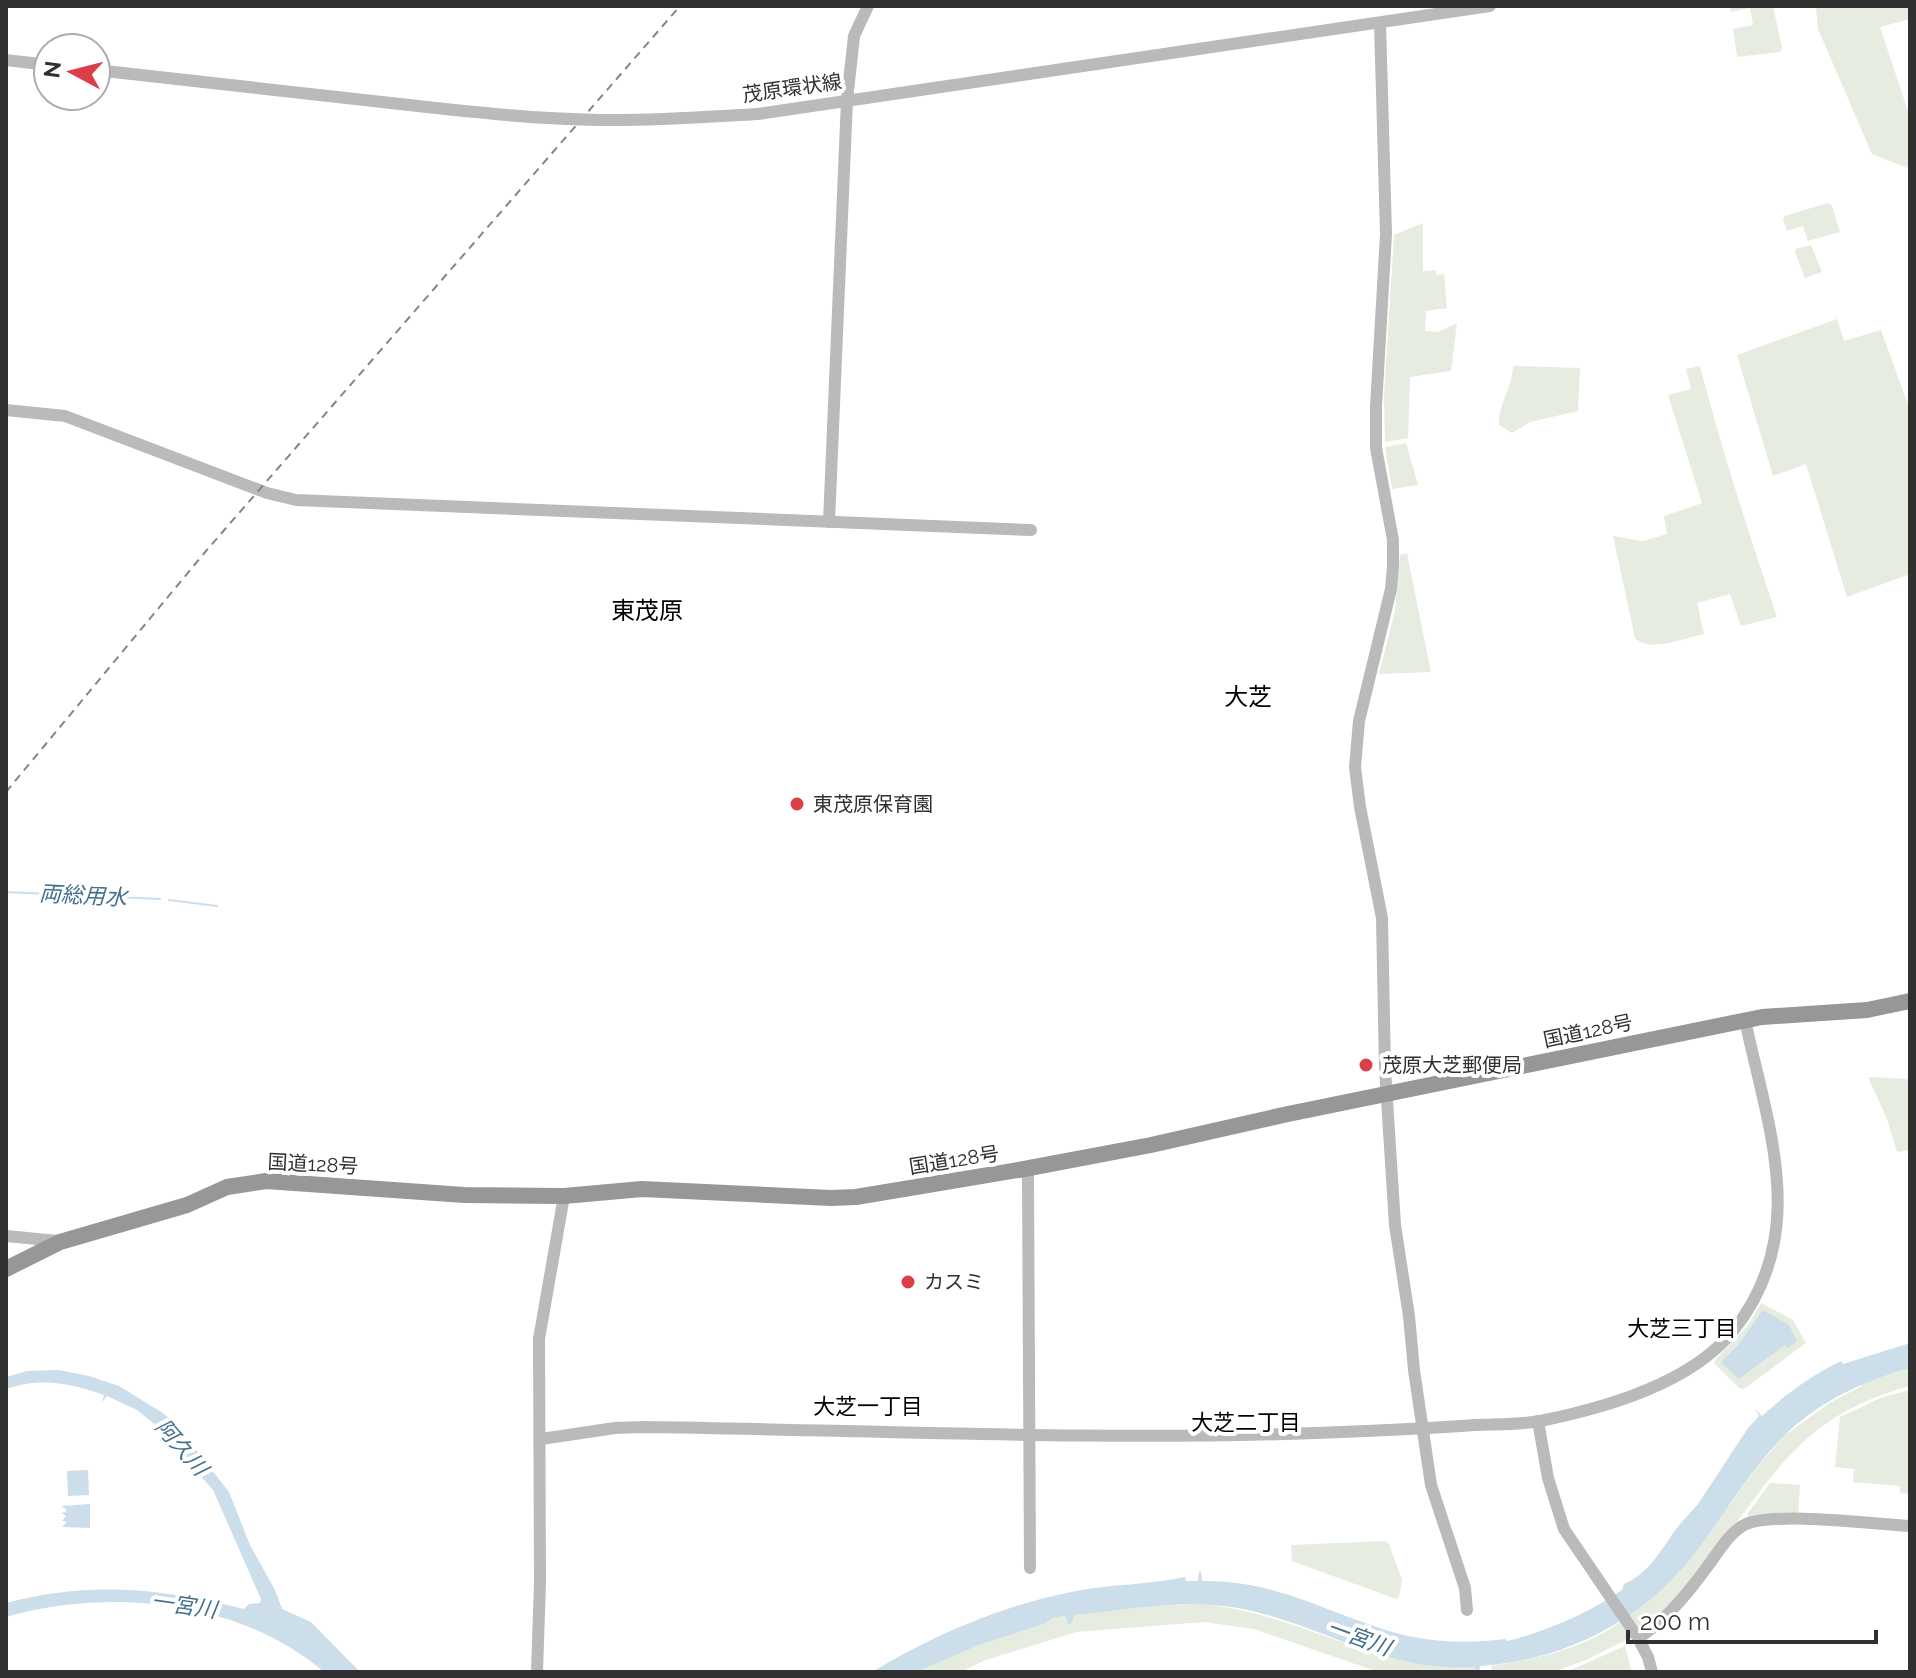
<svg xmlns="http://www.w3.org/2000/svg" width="1916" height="1678" font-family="Raleway,'Noto Sans JP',sans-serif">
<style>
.green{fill:#e6ecdf}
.water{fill:#ccdeea}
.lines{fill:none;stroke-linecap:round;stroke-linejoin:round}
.stream{stroke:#ccdeea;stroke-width:2}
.secondary{stroke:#bababa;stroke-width:12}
.highway{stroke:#979797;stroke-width:16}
.rail{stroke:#858585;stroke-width:2;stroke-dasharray:8 6;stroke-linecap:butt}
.secondary-bridge{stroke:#bababa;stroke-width:12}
.poi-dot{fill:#db3e47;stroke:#fff;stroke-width:3}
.labels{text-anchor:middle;stroke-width:8;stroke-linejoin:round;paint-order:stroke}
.street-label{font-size:20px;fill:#303030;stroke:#fff}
.poi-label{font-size:20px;fill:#303030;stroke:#fff;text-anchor:start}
.water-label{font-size:22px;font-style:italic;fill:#426f8e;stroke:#fff}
.neighbourhood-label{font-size:22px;fill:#000;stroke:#fff}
.quarter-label{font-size:24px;fill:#000;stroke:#fff}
</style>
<rect width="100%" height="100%" fill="#fff"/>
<!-- green -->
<g class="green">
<path d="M1730 6H1773L1782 48 1780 52 1737 57 1733 29 1753 25 1750 8 1731 12Z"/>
<path d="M1816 6H1910V19L1880 27 1910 117V169L1872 154 1818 29Z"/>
<path d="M1827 203 1832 206 1840 232 1808 241 1803 226 1787 231 1783 220 1785 216Z"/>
<path d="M1423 223V271L1435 270 1436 275 1444 274 1447 308 1426 311 1425 331 1438 332 1457 323 1451 371 1410 377 1408 438 1385 442 1384 396 1394 235Z"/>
<path d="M1811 245 1822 272 1805 278 1795 252 1796 249Z"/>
<path d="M1837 319 1844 341 1881 330 1910 410V574L1847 597 1806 464 1773 476 1737 355Z"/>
<path d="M1513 366 1580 368 1578 411 1530 422 1512 433 1499 425C1498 404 1513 387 1513 366Z"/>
<path d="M1700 366C1722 451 1749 534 1777 617L1741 626 1730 594 1697 603 1704 634C1684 638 1651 653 1635 638L1613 536 1643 541 1667 534 1664 516 1702 503 1668 395 1691 389 1686 369Z"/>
<path d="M1406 443 1418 485 1392 489 1385 447Z"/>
<path d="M1407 553 1431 672 1379 674 1395 611 1400 555Z"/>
<path d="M1868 1077 1910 1079V1150L1897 1152 1887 1119Z"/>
<path d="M1761 1303 1793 1320 1806 1343 1744 1389 1739 1388 1714 1363 1716 1359 1748 1325Z"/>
<path d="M1910 1368V1386C1798 1416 1771 1480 1706 1564 1688 1587 1667 1607 1647 1628L1638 1633 1627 1616 1678 1574 1757 1467 1784 1436 1831 1402 1860 1387 1864 1381Z"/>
<path d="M1910 1390V1494L1900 1493V1486L1853 1482 1854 1469 1835 1467 1840 1417 1883 1397Z"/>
<path d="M1770 1483 1800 1485 1798 1517 1747 1518 1748 1513Z"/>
<path d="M1385 1541 1389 1544 1402 1580 1399 1597 1396 1599 1292 1561 1291 1545Z"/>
<path d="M1199 1604C1296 1611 1377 1673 1475 1667L1476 1672H1378L1254 1629 1203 1622 1076 1632 983 1661 961 1672H917L979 1645 1044 1624 1053 1618 1065 1616 1068 1623 1073 1615 1153 1606Z"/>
<path d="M1621 1621 1632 1637 1588 1659 1556 1671 1492 1672 1491 1666C1533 1660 1587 1648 1621 1621Z"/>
<path d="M1625 1646 1632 1672H1566Z"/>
</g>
<!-- water -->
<g class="water">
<path d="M1763 1310 1789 1325 1797 1341 1788 1348 1785 1345 1782 1347 1739 1379 1721 1362 1739 1344Z"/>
<path d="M1910 1343V1368C1865 1380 1818 1402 1784 1436 1749 1471 1724 1515 1695 1553 1644 1620 1564 1661 1480 1666L1479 1672H1476L1475 1667C1384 1673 1323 1624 1238 1608 1184 1598 1128 1610 1074 1615L1072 1623 1068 1624 1065 1616 1053 1618 1044 1624 979 1645 917 1672H872C935 1634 1003 1605 1076 1591 1112 1584 1149 1585 1185 1577L1186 1581H1198L1199 1572H1201L1202 1581C1283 1580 1333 1618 1408 1636 1440 1643 1472 1643 1505 1639L1508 1641C1549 1630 1587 1614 1622 1590L1624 1584C1647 1574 1659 1554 1673 1533 1680 1523 1690 1514 1698 1504L1748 1428 1759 1416 1754 1408 1762 1416C1786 1394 1812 1375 1841 1361L1843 1364Z"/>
<path d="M59 1370 89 1376 119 1386 163 1413 180 1429 229 1492 250 1545 275 1590 282 1609 311 1622 360 1672H324C241 1600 109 1587 6 1617V1603C89 1581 161 1588 244 1609L249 1604 260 1603 261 1599 213 1490 159 1428 137 1410 107 1396 102 1402 104 1395C70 1383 41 1377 6 1389V1377L27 1371Z"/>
<path d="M88 1470 89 1495 68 1496 67 1471Z"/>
<path d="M90 1504V1528L62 1527 67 1522 62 1521 66 1516 61 1513 66 1512V1509L61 1506Z"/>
</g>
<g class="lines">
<!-- stream -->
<g class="stream">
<path d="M6 892 160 899"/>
<path d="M169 900 217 906"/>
</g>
<!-- secondary -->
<g class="secondary">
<path d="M1380 23 1386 234 1376 407V448L1393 540V566L1391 589 1359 721 1355 767 1360 807 1382 918 1385 1069 1395 1225 1409 1316 1414 1370 1431 1485 1465 1588 1467 1610"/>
<path d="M6 60 48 65"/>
<path d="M96 70 409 105"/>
<path d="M758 114 1490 6"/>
<path d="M6 410 65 416 267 493 296 500 1031 530"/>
<path d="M829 522 847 100 854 36 868 6"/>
<path d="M1024 1169 1028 1178 1030 1568"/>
<path d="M6 1236 58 1241"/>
<path d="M1538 1421 1548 1478 1564 1529 1638 1638 1648 1657 1652 1672"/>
<path d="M541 1439 615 1428 645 1427C869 1430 1093 1441 1316 1433 1369 1431 1422 1429 1475 1425 1496 1424 1519 1425 1540 1421 1605 1408 1690 1384 1733 1331 1811 1234 1768 1128 1745 1020"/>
<path d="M1638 1638C1665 1622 1689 1592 1707 1567 1718 1553 1728 1534 1744 1525 1771 1511 1874 1524 1910 1526"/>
<path d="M537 1672 540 1582 539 1339 564 1196"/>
</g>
<!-- highway -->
<path class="highway" d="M6 1269 60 1242 187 1205 227 1187 266 1181 464 1195 564 1196 642 1189 831 1198 856 1197 1024 1169 1151 1145 1288 1114 1762 1017 1867 1010 1910 1001"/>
<!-- rail -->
<path class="rail" d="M6 792 206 551 680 6"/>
<!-- secondary-bridge -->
<path class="secondary-bridge" d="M409 105C472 112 535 119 599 120 652 121 705 117 758 114"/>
</g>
<!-- markers -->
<g class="poi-dot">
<circle cx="797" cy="804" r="8"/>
<circle cx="1366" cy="1065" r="8"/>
<circle cx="908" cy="1282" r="8"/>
</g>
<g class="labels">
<!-- street labels -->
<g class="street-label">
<text transform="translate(792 88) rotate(-8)" y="7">茂原環状線</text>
<text transform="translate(1588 1031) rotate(-12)" y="7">国道128号</text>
<text transform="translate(954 1160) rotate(-9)" y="7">国道128号</text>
<text transform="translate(313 1164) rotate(3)" y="7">国道128号</text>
</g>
<!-- poi labels -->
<g class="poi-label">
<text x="813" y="811">東茂原保育園</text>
<text x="1382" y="1072">茂原大芝郵便局</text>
<text x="924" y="1289">カスミ</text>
</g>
<!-- water labels -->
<g class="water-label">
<text transform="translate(83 895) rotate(3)" y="8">両総用水</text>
<text transform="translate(182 1447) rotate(49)" y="8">阿久川</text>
<text transform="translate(184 1605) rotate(8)" y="8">一宮川</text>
<text transform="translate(1359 1637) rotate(20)" y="8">一宮川</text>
</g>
<!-- neighbourhood labels -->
<g class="neighbourhood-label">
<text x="1682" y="1336">大芝三丁目</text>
<text x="868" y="1414">大芝一丁目</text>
<text x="1246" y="1430">大芝二丁目</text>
</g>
<!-- quarter labels -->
<g class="quarter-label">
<text x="647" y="619">東茂原</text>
<text x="1248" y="705">大芝</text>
</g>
</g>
<!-- border -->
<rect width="1916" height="1678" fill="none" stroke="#303030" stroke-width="16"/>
<!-- north arrow -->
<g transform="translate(72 72) rotate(277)"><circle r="38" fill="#ffffff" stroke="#acacac" stroke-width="2"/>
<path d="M0-6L14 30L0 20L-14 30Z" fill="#db3e47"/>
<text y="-12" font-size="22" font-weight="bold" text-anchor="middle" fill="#303030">N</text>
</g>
<!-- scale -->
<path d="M1628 1630v12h248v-12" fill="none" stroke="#303030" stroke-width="4"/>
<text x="1640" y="1630" font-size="24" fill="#303030" stroke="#ffffff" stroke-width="6" paint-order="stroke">200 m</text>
</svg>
